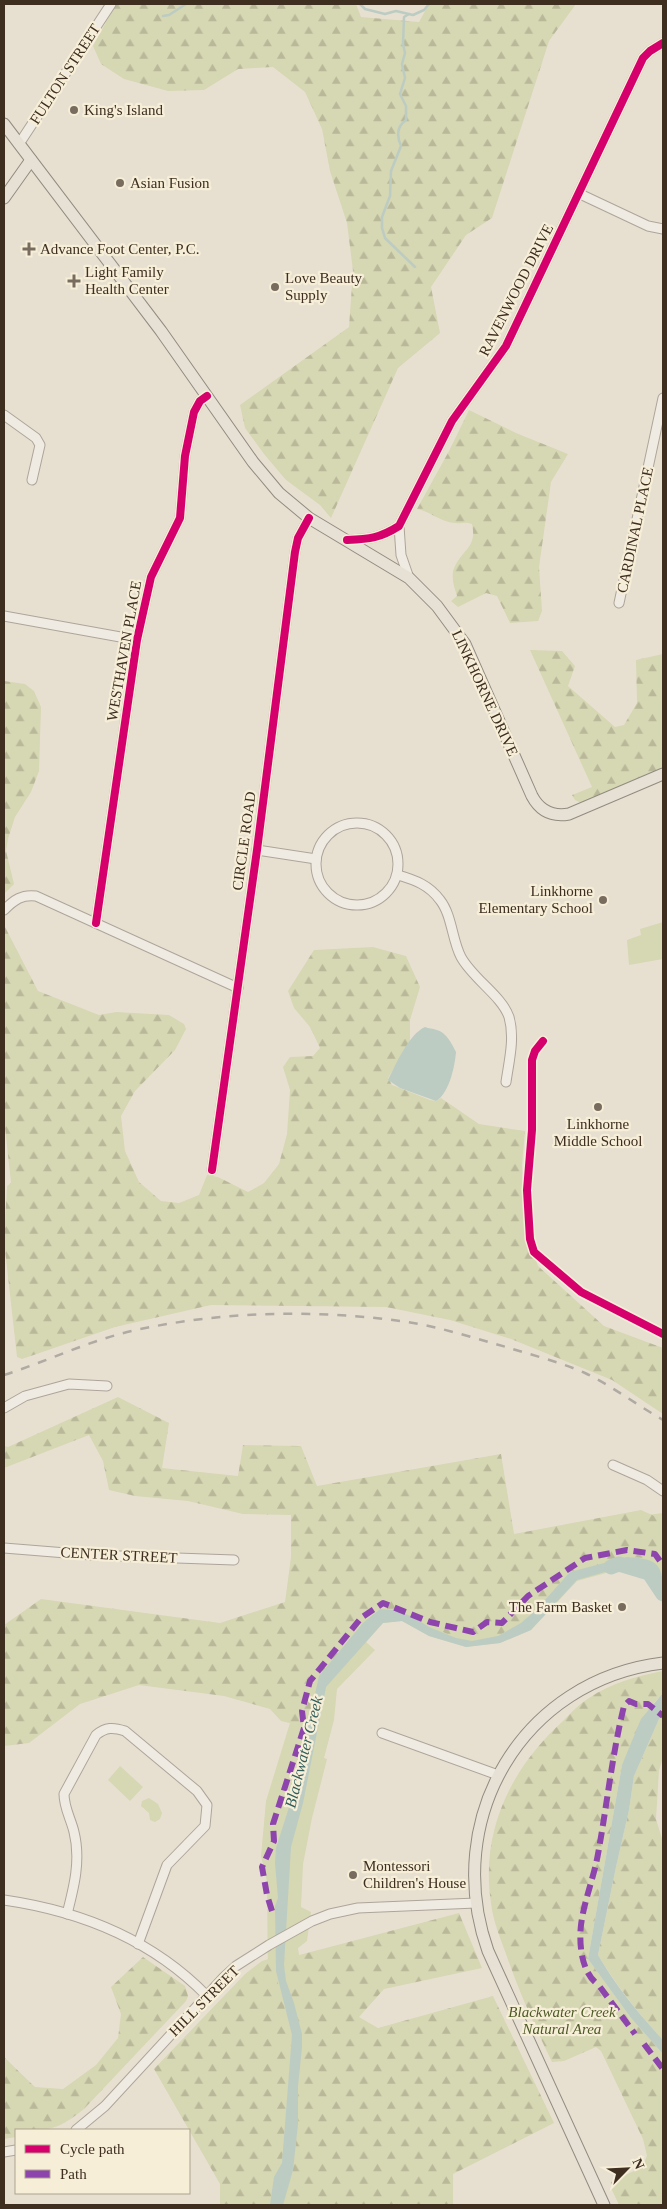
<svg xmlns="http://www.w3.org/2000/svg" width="667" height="2209" font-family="'Times New Roman',serif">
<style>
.green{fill:#d6d7b3}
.forest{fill:url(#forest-firs)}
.water{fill:#bcccc2}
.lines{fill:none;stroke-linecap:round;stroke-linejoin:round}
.stream{stroke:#bcccc2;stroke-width:2.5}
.river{stroke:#bcccc2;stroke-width:15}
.minor-casing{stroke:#ada599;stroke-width:11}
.major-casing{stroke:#928b80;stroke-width:13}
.minor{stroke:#efebe3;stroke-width:9}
.major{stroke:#e6e1d4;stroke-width:11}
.rail{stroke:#afaaa2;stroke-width:2.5;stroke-dasharray:9 9;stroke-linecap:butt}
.quiet{stroke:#8e44ad;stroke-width:6;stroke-dasharray:12 6;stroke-linecap:butt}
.cycleway-casing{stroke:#f7eed8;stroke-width:11}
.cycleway{stroke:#d6006c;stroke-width:8}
.poi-dot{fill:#786c5e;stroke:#f7eed8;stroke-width:2}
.labels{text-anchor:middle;stroke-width:4.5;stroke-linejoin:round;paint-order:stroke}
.street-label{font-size:15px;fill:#3d2e20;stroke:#f7eed8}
.poi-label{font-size:15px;fill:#3d2e20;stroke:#f7eed8;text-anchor:start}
.park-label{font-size:15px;font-style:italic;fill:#4d5a26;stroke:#f7eed8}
.water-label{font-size:16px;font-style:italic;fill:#2f5d5a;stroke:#f7eed8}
</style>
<defs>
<pattern id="forest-firs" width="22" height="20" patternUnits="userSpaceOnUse" patternTransform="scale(1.25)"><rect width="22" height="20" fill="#d6d7b3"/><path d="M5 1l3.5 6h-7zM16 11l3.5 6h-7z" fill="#b9b99a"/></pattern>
</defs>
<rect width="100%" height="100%" fill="#e7e0d1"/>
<!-- green -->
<g class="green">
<path d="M663 922V959L629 965 627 940 641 935 640 929Z"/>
<path d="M663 1513V1594L649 1573 628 1567 577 1581 531 1630 500 1643 466 1647 429 1636 402 1621 383 1623 366 1642 375 1650 337 1689 334 1720 324 1758 327 1759 312 1818 303 1864 301 1907 311 1912 307 1941 298 1948 310 2030 297 2205H264L268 1983 267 1881 261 1856 266 1801 301 1687 331 1630 631 1517Z"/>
<path d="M120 1766 143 1787 130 1801 108 1780Z"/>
<path d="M149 1798 158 1804 162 1813 160 1819 155 1822 150 1820 149 1813 141 1806 142 1801Z"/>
</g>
<!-- forest -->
<g class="forest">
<path d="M116 4H356L361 17 419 22 429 4H576L549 41 492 218 466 235 431 287 440 333 398 368 331 518 320 505 286 480 264 454 245 428 240 405 349 327 353 271 347 223 330 171 322 129 305 92 273 67 238 69 204 90 168 91 124 79 101 64 93 46Z"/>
<path d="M469 410 516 433 568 454 551 482 539 567 542 611 538 621 510 623 497 596 486 593 458 607 451 601 457 596C454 587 450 575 455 566 464 548 477 547 472 524 465 521 462 524 456 523 441 523 430 511 417 509L449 451Z"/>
<path d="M530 650 562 651 575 666 568 686 615 727 624 725 637 703 636 660 663 654V769L583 804 575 800 572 795 592 787Z"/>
<path d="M4 681 25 684 34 691 41 707 39 771 31 792 15 817 8 839 6 851 14 884 4 894Z"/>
<path d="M4 925 38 991 99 1015 116 1012 169 1015 184 1024 186 1029 175 1050 135 1091 121 1116 125 1151 139 1182 161 1201 179 1203 199 1195 207 1175 218 1177 248 1192 264 1183 279 1164 287 1134 290 1090 283 1067 290 1057 313 1056 320 1048 310 1027 294 1008 288 991 314 950 373 947 406 956 420 987 410 1020V1042L388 1078 392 1085 430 1100 436 1101 441 1098 479 1124 525 1131 522 1165 525 1229 538 1266 604 1326 663 1348V1414L612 1380 511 1339 450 1320 386 1307 211 1305 115 1327 22 1359 17 1357 4 1241 7 1186 11 1183 4 1118Z"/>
<path d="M118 1397 169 1423 162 1468 238 1476 243 1445 301 1446 317 1486 501 1454 514 1534 641 1510 663 1520V1576L655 1563 648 1558 627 1557 570 1572 536 1610 521 1623 498 1636 472 1641 456 1638 396 1610 380 1609 363 1623 319 1676 307 1727 281 1721 270 1709 224 1696 139 1685 80 1704 29 1743 4 1746V1625L41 1599 220 1623 285 1602 291 1557V1515L243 1514 188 1501 135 1496 109 1490 103 1461 89 1435 4 1468V1446L8 1447Z"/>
<path d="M663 1671V1693L654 1703 622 1765 588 1959 631 2018 663 2054V2205H619L611 2188V2182L642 2167 647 2156 643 2139 601 2051 596 2047 564 2061 552 2062C535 2027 519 1992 506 1954 500 1937 493 1921 491 1903 480 1831 511 1768 563 1721 571 1713 579 1704 589 1698 611 1683 637 1676 663 1671Z"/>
<path d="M663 1715V1758L659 1770 656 1819 663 1842V2040C638 2013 617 1986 598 1955L616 1867 629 1810 634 1776 659 1719Z"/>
<path d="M459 1913 482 1968 384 1989 359 2017 378 2028 493 1996 554 2123 453 2174V2205H283L293 2170 298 2124V2086L302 2047 294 2003 286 1981 284 1959Z"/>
<path d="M143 1957 185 1986 188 1996 186 2001 84 2109C56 2131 51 2130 16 2130V2137L4 2139V2057L35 2087 63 2089 96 2065 118 2038 121 2014 111 1987Z"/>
<path d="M275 1957 278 1984 292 2035 282 2163 274 2177 270 2205H220V2184L154 2069 245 1974 262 1961Z"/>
</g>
<!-- water -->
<g class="water">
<path d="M425 1027C429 1029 432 1028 437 1030 446 1032 452 1044 456 1052 455 1066 449 1094 436 1101L400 1088 388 1080C396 1064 409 1034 425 1027Z"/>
<path d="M627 1557C654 1559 663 1561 663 1591L648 1569 633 1566 619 1568 577 1580 531 1630 500 1643 466 1647 429 1636 402 1621 383 1623 326 1687 303 1803 291 1847 284 1965 286 1981 294 2003 302 2034V2047L298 2086V2124L293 2170 283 2205H270L274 2177 282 2163 292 2035 276 1971 275 1906 278 1898 275 1863 276 1848 291 1801 319 1676 363 1623 380 1609 395 1610 413 1617 429 1627 456 1638 472 1641 498 1636 521 1623 536 1610 570 1572Z"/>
<path d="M663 1693V1715L659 1719 634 1776 629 1810 616 1867 598 1955C616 1986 638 2013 663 2040V2054L631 2018 588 1959 622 1765 641 1719Z"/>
</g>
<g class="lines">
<!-- stream -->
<g class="stream">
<path d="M360 4 365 9 385 14 396 11 413 15 424 10 429 4"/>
<path d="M409 14 404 17 403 44 405 53 402 64 405 78 400 94 406 106V120C396 127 397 137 401 146L391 171 390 196 382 217V228L385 238 415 267"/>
<path d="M163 16 169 15 186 4"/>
</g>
<!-- river -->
<path class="river" d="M611 1567 619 1564 649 1573 663 1594"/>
<defs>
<g id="minor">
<path d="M19 144 111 4"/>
<path d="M580 194 648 226 663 229"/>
<path d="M4 415 36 438 40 445 32 480"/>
<path d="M399 526 401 555 409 578"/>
<path d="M347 540C370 539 380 538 399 526L452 421 506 346 643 58 650 51 663 43"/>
<path d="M619 603 663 398"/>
<path d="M4 616 137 640"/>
<circle cx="357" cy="864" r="41"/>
<path d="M257 850 316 859"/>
<path d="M398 875C415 880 429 885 440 900 452 915 452 940 461 957 473 979 502 996 509 1017 515 1038 509 1061 506 1082"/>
<path d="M4 910C14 900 22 894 36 896L238 988"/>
<path d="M96 923 137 640 151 577 180 518 185 456 194 412 200 401 207 396"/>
<path d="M212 1170 257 850 295 552 298 538 309 518"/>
<path d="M4 1408 25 1396 69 1384 107 1386"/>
<path d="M613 1465 647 1480 663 1491"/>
<path d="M4 1548 91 1555 234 1560"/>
<path d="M382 1733 498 1775"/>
<path d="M4 1900C80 1911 152 1940 206 1995"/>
<path d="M67 1914C74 1887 81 1860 74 1832 71 1819 64 1808 64 1794L96 1735C106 1727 113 1727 125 1731L197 1791 207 1805 205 1826 167 1865 138 1944"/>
<path d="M76 2130 105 2106 224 1977 236 1966 269 1945 312 1921 330 1914 358 1908 476 1903"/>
<path d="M4 2152 16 2150"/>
</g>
<g id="major">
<path d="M4 124 161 331 253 462 279 493 309 518 409 578 437 606 465 644 532 796C540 811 552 817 569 814L663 774"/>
<path d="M4 198 31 160"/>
<path d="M604 2205 488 1951C441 1819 522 1680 663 1663"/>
</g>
</defs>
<!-- minor casing -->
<use href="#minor" class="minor-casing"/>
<!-- major casing -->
<use href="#major" class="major-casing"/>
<!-- minor -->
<use href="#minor" class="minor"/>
<!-- major -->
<use href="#major" class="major"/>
<!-- rail -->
<path class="rail" d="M4 1375C48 1361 90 1340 136 1330 224 1311 317 1309 407 1322 440 1327 474 1338 506 1347 532 1355 560 1362 585 1373 612 1386 637 1405 663 1420"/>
<!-- quiet -->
<g class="quiet">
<path d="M272 1911 267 1895 262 1867 274 1841 273 1824 304 1728 302 1711 310 1681 361 1618 383 1603 430 1622 473 1632 487 1622 502 1623 528 1596 585 1558 627 1550 655 1554 663 1565"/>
<path d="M595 1982C581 1969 579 1943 581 1925 584 1901 594 1877 598 1854 607 1805 612 1755 624 1706L629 1701 636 1704H648L663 1716"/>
<path d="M600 1987 635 2034"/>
<path d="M644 2044 663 2069"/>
</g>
<defs>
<g id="cycleway">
<path d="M347 540C370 539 380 538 399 526L452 421 506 346 643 58 650 51 663 43"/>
<path d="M96 923 137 640 151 577 180 518 185 456 194 412 200 401 207 396"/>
<path d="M543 1041 535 1051 532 1060V1130L527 1190 530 1239 534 1252 581 1292 663 1334"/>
<path d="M212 1170 257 850 295 552 298 538 309 518"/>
</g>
</defs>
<!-- cycleway casing -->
<use href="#cycleway" class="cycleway-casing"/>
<!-- cycleway -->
<use href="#cycleway" class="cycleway"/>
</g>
<!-- markers -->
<g class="poi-dot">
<circle cx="74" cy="110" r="5"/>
<circle cx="120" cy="183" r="5"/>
<path d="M26.5 241.5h5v5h5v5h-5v5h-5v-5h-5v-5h5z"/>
<path d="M71.5 273.5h5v5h5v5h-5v5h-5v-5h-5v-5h5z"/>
<circle cx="275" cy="287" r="5"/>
<circle cx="603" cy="900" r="5"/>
<circle cx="598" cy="1107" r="5"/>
<circle cx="622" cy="1607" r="5"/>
<circle cx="353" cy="1875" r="5"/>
</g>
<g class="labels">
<!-- street labels -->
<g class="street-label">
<text transform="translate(65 74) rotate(-57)" y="5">FULTON STREET</text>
<text transform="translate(516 290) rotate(-63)" y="5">RAVENWOOD DRIVE</text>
<text transform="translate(635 530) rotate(-78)" y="5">CARDINAL PLACE</text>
<text transform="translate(124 651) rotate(-80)" y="5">WESTHAVEN PLACE</text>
<text transform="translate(485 693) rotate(65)" y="5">LINKHORNE DRIVE</text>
<text transform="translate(244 841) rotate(-82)" y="5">CIRCLE ROAD</text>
<text transform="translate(119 1555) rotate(3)" y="5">CENTER STREET</text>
<text transform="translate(204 2001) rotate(-45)" y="5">HILL STREET</text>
</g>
<!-- poi labels -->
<g class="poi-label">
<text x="84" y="115">King's Island</text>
<text x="130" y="188">Asian Fusion</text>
<text x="40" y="254">Advance Foot Center, P.C.</text>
<text x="85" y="277">Light Family<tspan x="85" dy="17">Health Center</tspan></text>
<text x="285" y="283">Love Beauty<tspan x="285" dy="17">Supply</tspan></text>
<text x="593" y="896" text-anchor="end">Linkhorne<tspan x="593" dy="17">Elementary School</tspan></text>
<text x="598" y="1129" text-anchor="middle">Linkhorne<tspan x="598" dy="17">Middle School</tspan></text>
<text x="612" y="1612" text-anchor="end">The Farm Basket</text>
<text x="363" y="1871">Montessori<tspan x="363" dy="17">Children's House</tspan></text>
</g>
<!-- park labels -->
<g class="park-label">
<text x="562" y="2017">Blackwater Creek<tspan x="562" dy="17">Natural Area</tspan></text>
</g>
<!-- water labels -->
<g class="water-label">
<text transform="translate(303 1752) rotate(-76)" y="6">Blackwater Creek</text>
</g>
</g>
<!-- border -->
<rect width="667" height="2209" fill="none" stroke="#3d2e20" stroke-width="10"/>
<!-- legend -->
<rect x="15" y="2129" width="175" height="65" fill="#f7eed8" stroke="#ada18e"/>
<rect x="25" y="2145" width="25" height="8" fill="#d6006c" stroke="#ada18e"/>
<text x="60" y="2154" font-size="15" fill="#3d2e20">Cycle path</text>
<rect x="25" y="2170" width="25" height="8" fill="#8e44ad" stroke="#ada18e"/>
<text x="60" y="2179" font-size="15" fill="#3d2e20">Path</text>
<!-- north arrow -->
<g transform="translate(627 2169) rotate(66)" stroke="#f7eed8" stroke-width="4" paint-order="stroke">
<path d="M0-4L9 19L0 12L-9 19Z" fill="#3d2e20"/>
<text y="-8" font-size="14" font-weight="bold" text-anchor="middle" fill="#3d2e20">N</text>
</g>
</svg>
